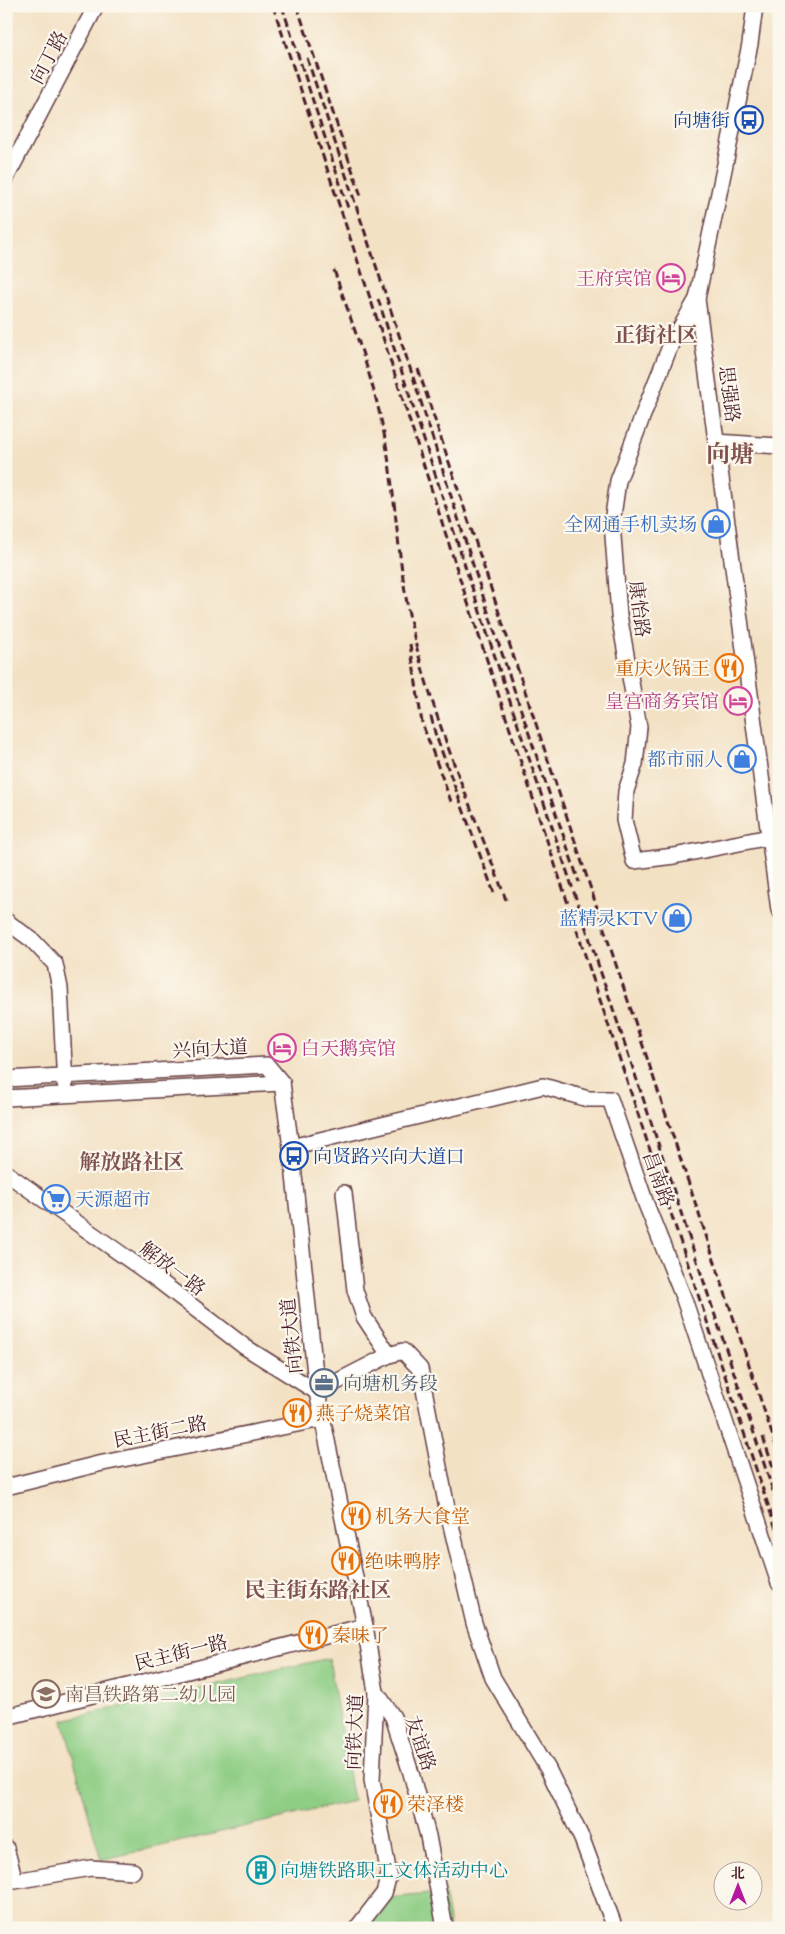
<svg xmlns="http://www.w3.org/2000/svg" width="785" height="1934" font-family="'Sorts Mill Goudy','Noto Serif SC',serif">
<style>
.green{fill:#8ecd84;stroke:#6c7658}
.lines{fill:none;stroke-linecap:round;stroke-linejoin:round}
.minor-casing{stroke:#633c42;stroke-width:18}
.minor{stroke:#fff;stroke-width:15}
.rail{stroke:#4a1f2b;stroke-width:3;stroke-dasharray:8 4;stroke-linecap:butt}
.labels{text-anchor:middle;stroke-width:4.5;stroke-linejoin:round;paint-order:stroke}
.street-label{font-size:19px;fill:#4a1f2b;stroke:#fbf7ec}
.transit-label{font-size:19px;fill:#164399;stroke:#fbf7ec;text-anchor:end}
.hotel-label{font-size:19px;fill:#b23c85;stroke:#fbf7ec;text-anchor:end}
.shop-label{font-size:19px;fill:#366cbe;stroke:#fbf7ec;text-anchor:end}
.food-label{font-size:19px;fill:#c56008;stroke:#fbf7ec;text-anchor:start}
.service-label{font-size:19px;fill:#4e5e75;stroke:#fbf7ec;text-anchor:start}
.education-label{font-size:19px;fill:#785e54;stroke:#fbf7ec;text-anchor:start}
.culture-label{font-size:19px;fill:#0d838f;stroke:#fbf7ec;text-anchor:start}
.quarter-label{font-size:21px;font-weight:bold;fill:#80524f;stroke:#fbf7ec}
.district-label{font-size:24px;font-weight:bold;fill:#80524f;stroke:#fbf7ec}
</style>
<rect width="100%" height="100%" fill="#fbf7ec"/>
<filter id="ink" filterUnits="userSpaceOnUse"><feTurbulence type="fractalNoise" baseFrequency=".02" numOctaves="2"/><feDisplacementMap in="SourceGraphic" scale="10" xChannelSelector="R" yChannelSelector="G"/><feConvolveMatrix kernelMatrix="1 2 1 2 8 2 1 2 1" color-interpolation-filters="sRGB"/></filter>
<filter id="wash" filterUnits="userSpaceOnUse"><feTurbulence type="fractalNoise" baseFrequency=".0096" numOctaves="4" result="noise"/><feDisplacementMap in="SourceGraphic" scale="20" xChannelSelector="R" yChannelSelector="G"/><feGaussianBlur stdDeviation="1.12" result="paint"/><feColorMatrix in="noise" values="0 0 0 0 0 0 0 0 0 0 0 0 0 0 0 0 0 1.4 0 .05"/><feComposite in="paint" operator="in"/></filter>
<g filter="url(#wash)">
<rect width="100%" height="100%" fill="#f3e1c4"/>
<!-- green -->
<g class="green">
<path d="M329 1658 353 1801 101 1860 63 1720Z"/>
<path d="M443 1884 450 1928H371L368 1913 378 1899 429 1894Z"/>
</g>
</g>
<g filter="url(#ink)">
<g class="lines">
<defs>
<g id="minor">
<path d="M755 6 750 44 697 299 779 910"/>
<path d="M6 178 96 6"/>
<path d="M697 299 671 344 646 407 618 481 612 523 619 615 639 727 635 764 626 791 624 820 634 861 674 856 769 837"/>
<path d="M716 442 779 446"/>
<path d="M6 921 32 940 55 964 60 988 65 1084"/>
<path d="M6 1079 267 1065 282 1083"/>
<path d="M282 1083 291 1147 317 1392 365 1626 376 1692 372 1780 389 1875 384 1893 357 1928"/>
<path d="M6 1098 282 1083"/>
<path d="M291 1147 543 1086 588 1099H610L646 1204 684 1299 779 1583"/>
<path d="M6 1173 158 1280 245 1347 317 1392 389 1355 403 1351 420 1369 447 1508 474 1623 493 1678 548 1769 582 1839 615 1928"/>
<path d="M344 1193 355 1290 364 1317 389 1355"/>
<path d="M6 1487 98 1464 322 1419"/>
<path d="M376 1692 393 1717 411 1773 428 1836 445 1928"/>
<path d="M6 1717 365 1626"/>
<path d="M6 1848 15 1881 91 1868 133 1871"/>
</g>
</defs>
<!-- minor casing -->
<use href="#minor" class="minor-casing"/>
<!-- minor -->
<use href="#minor" class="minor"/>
<!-- rail -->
<g class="rail">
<path d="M273 6 379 325 462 585 779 1538"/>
<path d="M282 6 349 211"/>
<path d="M297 6 361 196"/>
<path d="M307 58 413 377 489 615 579 882"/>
<path d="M334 270C354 329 377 388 387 450 397 512 399 575 414 637 436 727 474 813 506 900"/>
<path d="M378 299 482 618 654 1131 779 1509"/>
<path d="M418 369 779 1455"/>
<path d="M410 644 422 723 452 804"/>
<path d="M431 716 435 733 494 893"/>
<path d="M763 1437 779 1485"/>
</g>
</g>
</g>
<!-- icons -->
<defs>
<symbol id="bus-ring" viewBox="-11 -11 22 22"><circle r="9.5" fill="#fbf7ec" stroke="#1a4fb4" stroke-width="1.5"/><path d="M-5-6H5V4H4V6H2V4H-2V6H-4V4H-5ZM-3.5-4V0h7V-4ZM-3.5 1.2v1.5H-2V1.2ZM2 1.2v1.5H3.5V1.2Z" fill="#1a4fb4"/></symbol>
<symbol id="hotel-ring" viewBox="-11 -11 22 22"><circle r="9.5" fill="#fbf7ec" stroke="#d1479c" stroke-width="1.5"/><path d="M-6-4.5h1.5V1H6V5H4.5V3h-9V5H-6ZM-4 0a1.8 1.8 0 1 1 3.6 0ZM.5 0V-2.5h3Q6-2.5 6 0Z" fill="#d1479c"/></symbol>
<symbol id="shop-ring" viewBox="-11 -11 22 22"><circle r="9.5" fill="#fbf7ec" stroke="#3f7fe0" stroke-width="1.5"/><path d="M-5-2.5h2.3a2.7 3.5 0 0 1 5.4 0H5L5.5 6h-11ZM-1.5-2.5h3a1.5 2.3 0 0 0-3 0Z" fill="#3f7fe0"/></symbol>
<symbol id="restaurant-ring" viewBox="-11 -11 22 22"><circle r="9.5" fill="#fbf7ec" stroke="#e8710a" stroke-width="1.5"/><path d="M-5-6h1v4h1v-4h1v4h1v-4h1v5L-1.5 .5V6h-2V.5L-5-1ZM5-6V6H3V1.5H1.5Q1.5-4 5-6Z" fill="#e8710a"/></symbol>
<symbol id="supermarket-ring" viewBox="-11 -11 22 22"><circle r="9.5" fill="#fbf7ec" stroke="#3f7fe0" stroke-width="1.5"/><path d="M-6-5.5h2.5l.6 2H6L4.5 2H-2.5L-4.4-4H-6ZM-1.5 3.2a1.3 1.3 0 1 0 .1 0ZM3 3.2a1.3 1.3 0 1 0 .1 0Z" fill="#3f7fe0"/></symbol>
<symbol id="office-ring" viewBox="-11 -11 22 22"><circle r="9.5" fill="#fbf7ec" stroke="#5c6f8a" stroke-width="1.5"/><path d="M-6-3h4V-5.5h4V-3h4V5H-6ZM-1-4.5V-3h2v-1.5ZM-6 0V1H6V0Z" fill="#5c6f8a"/></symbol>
<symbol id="school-ring" viewBox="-11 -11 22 22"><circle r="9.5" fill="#fbf7ec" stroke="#8d6e63" stroke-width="1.5"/><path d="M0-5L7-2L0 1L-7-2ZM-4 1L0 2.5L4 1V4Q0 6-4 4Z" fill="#8d6e63"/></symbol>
<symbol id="building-ring" viewBox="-11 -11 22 22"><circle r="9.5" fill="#fbf7ec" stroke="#0f9aa8" stroke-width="1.5"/><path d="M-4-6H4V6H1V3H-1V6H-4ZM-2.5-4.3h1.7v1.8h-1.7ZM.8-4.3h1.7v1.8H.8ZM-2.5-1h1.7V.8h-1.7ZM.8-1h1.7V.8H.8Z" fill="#0f9aa8"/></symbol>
</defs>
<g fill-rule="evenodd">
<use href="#bus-ring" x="733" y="104" width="32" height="32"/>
<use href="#hotel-ring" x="655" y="262" width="32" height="32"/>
<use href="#shop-ring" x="700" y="508" width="32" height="32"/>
<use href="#restaurant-ring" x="713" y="652" width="32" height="32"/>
<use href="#hotel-ring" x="722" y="685" width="32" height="32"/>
<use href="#shop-ring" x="726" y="743" width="32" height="32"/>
<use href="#shop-ring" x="661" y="902" width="32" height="32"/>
<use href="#hotel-ring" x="266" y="1032" width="32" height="32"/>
<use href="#bus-ring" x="278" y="1140" width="32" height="32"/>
<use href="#supermarket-ring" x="40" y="1183" width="32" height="32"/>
<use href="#office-ring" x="308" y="1367" width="32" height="32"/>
<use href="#restaurant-ring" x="281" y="1397" width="32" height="32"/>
<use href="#restaurant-ring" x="340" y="1500" width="32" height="32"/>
<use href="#restaurant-ring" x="330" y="1545" width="32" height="32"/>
<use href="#restaurant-ring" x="297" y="1619" width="32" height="32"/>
<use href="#school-ring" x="30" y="1678" width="32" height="32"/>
<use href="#restaurant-ring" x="372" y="1788" width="32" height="32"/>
<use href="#building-ring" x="245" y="1854" width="32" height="32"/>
</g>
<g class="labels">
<!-- street labels -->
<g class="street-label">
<text transform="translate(48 57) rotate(-62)" y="7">向丁路</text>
<text transform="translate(730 394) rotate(83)" y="7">思强路</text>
<text transform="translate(640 609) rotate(83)" y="7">康怡路</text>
<text transform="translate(210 1048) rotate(-3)" y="7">兴向大道</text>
<text transform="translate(659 1179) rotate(70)" y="7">昌南路</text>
<text transform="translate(173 1268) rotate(37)" y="7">解放一路</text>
<text transform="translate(291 1336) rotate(-96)" y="7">向铁大道</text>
<text transform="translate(160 1431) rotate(-11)" y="7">民主街二路</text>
<text transform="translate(181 1652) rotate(-14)" y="7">民主街一路</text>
<text transform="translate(354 1732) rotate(-88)" y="7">向铁大道</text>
<text transform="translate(421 1743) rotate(71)" y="7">友谊路</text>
</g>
<!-- transit labels -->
<g class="transit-label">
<text x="730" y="127">向塘街</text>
<text x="313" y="1163" text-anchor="start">向贤路兴向大道口</text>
</g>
<!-- hotel labels -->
<g class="hotel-label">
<text x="652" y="285">王府宾馆</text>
<text x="719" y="708">皇宫商务宾馆</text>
<text x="301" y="1055" text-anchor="start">白天鹅宾馆</text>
</g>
<!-- shop labels -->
<g class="shop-label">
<text x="697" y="531">全网通手机卖场</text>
<text x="723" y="766">都市丽人</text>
<text x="658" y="925">蓝精灵KTV</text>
<text x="75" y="1206" text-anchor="start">天源超市</text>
</g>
<!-- food labels -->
<g class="food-label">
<text x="710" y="675" text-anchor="end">重庆火锅王</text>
<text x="316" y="1420">燕子烧菜馆</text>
<text x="375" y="1523">机务大食堂</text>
<text x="365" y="1568">绝味鸭脖</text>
<text x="332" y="1642">秦味了</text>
<text x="407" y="1811">荣泽楼</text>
</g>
<!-- service labels -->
<g class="service-label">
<text x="343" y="1390">向塘机务段</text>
</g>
<!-- education labels -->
<g class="education-label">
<text x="65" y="1701">南昌铁路第二幼儿园</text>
</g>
<!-- culture labels -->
<g class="culture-label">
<text x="280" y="1877">向塘铁路职工文体活动中心</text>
</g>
<!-- quarter labels -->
<g class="quarter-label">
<text x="656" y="342">正街社区</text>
<text x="132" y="1169">解放路社区</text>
<text x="318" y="1597">民主街东路社区</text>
</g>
<!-- district labels -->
<g class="district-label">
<text x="730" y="462">向塘</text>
</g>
</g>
<!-- margin -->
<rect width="785" height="1934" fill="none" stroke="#fbf7ec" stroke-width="25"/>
<!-- north arrow -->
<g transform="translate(738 1886)"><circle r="24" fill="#fbf7ec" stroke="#b4a19f"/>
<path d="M0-4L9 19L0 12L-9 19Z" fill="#b5179e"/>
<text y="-8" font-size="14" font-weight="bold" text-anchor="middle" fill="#4a1f2b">北</text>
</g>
</svg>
